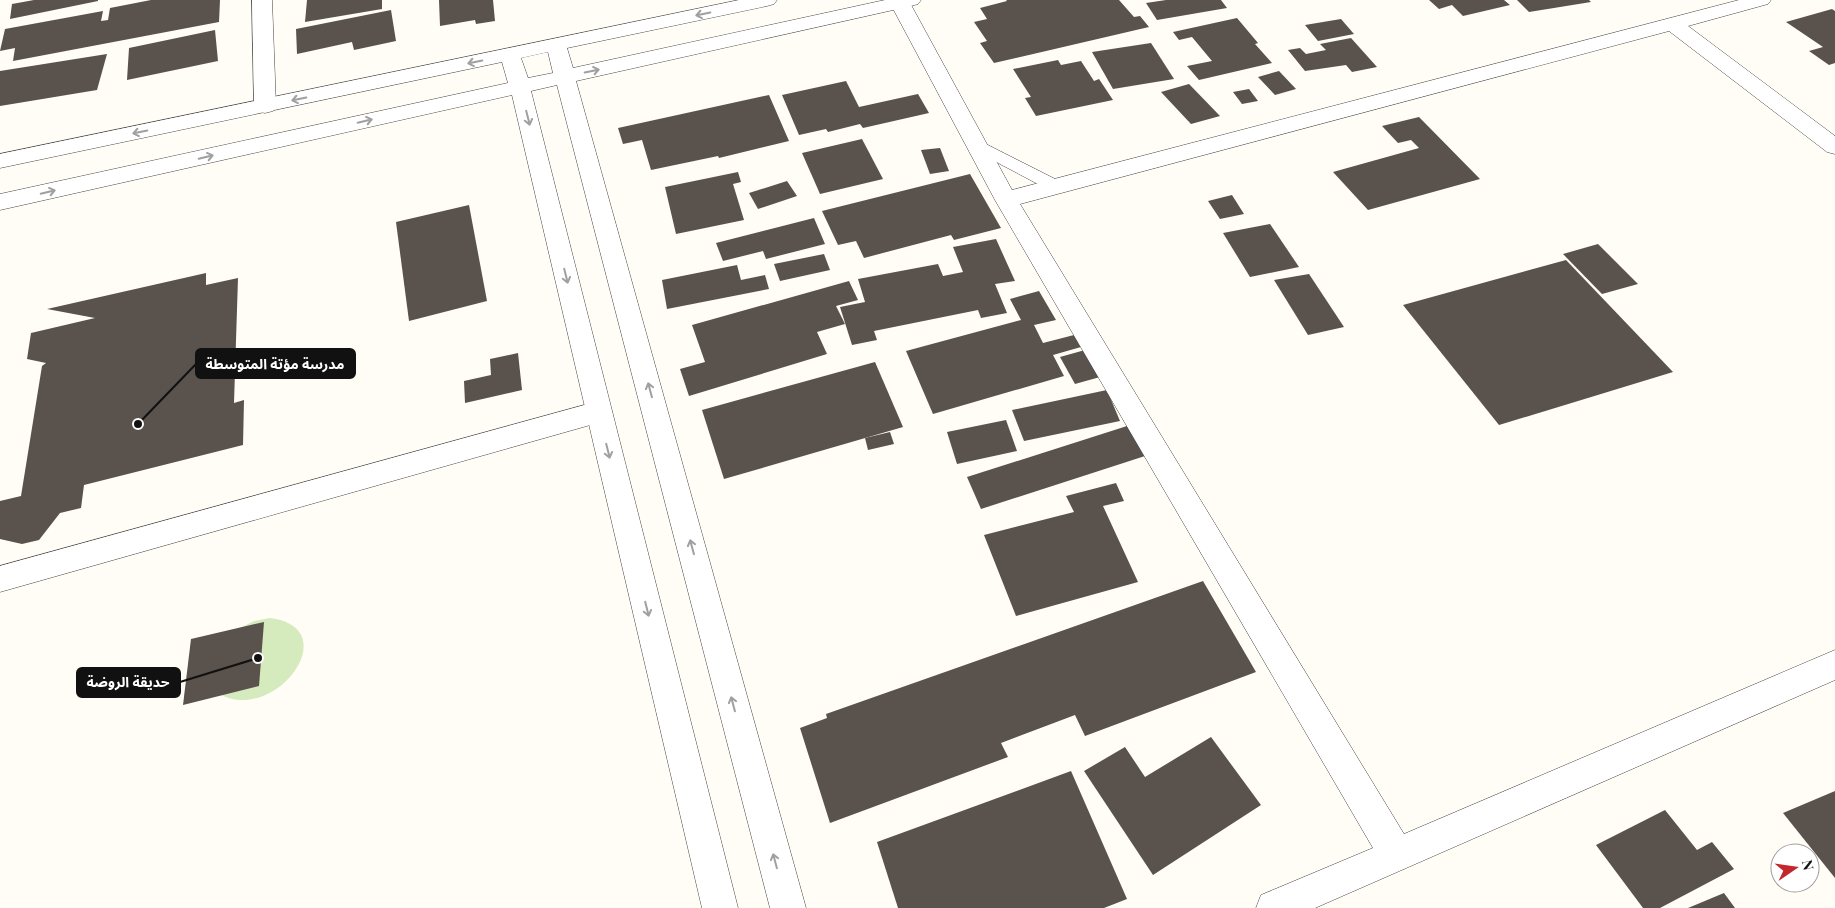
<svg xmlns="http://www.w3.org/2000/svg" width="1835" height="908" font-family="'Playfair Display','Noto Sans Arabic',serif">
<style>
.green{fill:#d5ebbd}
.building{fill:#5a524d}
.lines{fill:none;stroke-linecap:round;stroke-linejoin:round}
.service-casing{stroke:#444;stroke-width:1}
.minor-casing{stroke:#444;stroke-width:1}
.tertiary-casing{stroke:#444;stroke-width:1}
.service{fill:#fff;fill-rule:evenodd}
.minor{fill:#fff;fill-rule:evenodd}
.tertiary{fill:#fff;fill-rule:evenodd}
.oneway{stroke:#a0a0a0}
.leader{fill:none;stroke:#111;stroke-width:2}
.callout-dot{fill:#111;stroke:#fff;stroke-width:2}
.callout{fill:#111;stroke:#111;stroke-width:2}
.callout-label{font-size:14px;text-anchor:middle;font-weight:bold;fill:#fff}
</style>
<rect width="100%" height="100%" fill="#fffdf5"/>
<!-- green -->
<path class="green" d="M270 618C348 628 273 727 218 693L238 629 254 621Z"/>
<!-- building -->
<g class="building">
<path d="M34 0H98V1L10 19 12 4Z"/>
<path d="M151 0H220L219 22 13 61 15 48 0 51 5 29 103 11 101 21 108 20 110 8Z"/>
<path d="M307 0H382V9L305 22Z"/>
<path d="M439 0H493L495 21 476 24 475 20 440 26Z"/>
<path d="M1006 0H1119L1134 17 1140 16 1149 27 994 63 980 43 987 41 974 22 987 19 980 8 1007 1Z"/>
<path d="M1166 0H1221L1227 8 1157 20 1146 3Z"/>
<path d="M1429 0H1504L1510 5 1463 16 1452 5 1439 9Z"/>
<path d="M1517 0H1589L1591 2 1529 12Z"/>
<path d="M1832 9 1835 11V63L1829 65 1809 51 1823 47 1786 22Z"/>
<path d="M391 10 396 41 354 50 352 42 297 54 296 29Z"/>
<path d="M1237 18 1258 43 1255 44 1272 63 1199 80 1187 66 1212 61 1192 37 1179 40 1173 32Z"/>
<path d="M1341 19 1354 34 1318 41 1305 25Z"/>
<path d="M215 30 218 61 127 80 129 48Z"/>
<path d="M1351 38 1377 67 1352 72 1346 65 1305 71 1288 50 1300 48 1306 54 1326 50 1320 44Z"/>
<path d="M1151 43 1174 79 1113 89 1092 52Z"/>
<path d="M107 54 97 90 0 106V71Z"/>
<path d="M1058 60 1061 65 1081 61 1094 81 1099 79 1113 100 1036 116 1025 98 1031 97 1013 69Z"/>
<path d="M1279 71 1296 89 1275 95 1258 77Z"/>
<path d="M846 81 859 107 918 94 929 113 863 128 860 124 828 132 826 129 799 135 782 95Z"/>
<path d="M1189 84 1220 116 1191 124 1161 92Z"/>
<path d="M1249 89 1258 101 1242 104 1233 92Z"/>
<path d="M769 95 789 141 719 158 718 156 651 170 642 140 623 144 618 128Z"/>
<path d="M1419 117 1480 179 1368 210 1333 172 1419 148 1411 140 1398 143 1382 126Z"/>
<path d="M862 139 883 179 820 194 802 153Z"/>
<path d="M940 148 949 171 930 174 921 150Z"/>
<path d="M738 172 741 182 733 184 744 220 676 234 665 187Z"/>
<path d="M970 174 1001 228 954 240 951 235 864 258 856 241 838 245 822 211Z"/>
<path d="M787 181 797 196 758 209 749 193Z"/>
<path d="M1232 195 1244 214 1220 219 1208 201Z"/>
<path d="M469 205 487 301 409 321 396 222Z"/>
<path d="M814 218 825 244 766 259 763 251 723 261 716 243Z"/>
<path d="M1270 224 1299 267 1250 277 1223 233Z"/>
<path d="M996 239 1015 281 995 284 1007 313 981 318 978 310 874 331 877 340 852 345 840 307 865 302 858 279 938 264 943 276 963 272 953 247Z"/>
<path d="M1598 244 1638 284 1602 294 1563 254Z"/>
<path d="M824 254 830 270 780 281 774 264Z"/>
<path d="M1566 260 1673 372 1499 425 1403 305Z"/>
<path d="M737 265 741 280 765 275 769 289 667 309 662 280Z"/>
<path d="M206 273V285L238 278 234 403 244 400 243 445 84 485 81 508 60 513 39 540 22 544 0 539V501L21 496 42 366 46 363 27 359 31 333 95 318 47 309Z"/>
<path d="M1309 274 1344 327 1308 335 1274 280Z"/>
<path d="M849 281 858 300 836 306 845 324 817 332 827 354 689 396 680 369 705 362 692 325Z"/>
<path d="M1039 291 1056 320 1034 325 1043 343 1074 335 1081 347 1053 355 1064 376 933 414 906 351 1021 320 1010 299Z"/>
<path d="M1085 350 1100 377 1075 384 1060 357Z"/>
<path d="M518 353 522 390 465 403 464 381 491 375 490 359Z"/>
<path d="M875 362 903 427 724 479 702 410Z"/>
<path d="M1107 390 1120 421 1024 441 1012 410Z"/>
<path d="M1006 420 1017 451 957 464 947 432Z"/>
<path d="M1127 426 1145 456 981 509 967 477Z"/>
<path d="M890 432 894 444 868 450 865 438Z"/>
<path d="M1116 483 1124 501 1103 506 1138 582 1016 616 984 535 1074 512 1066 496Z"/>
<path d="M1203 581 1256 672 1085 736 1075 715 1001 743 1008 757 830 823 800 728 827 718 826 714Z"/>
<path d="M264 622 259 686 183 705 191 639Z"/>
<path d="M1211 737 1261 805 1153 875 1084 771 1125 747 1145 777Z"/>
<path d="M1071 771 1127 899 1104 908H898L877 842Z"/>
<path d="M1835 791V878L1783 813Z"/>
<path d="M1665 810 1697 850 1712 842 1734 869 1660 908H1643L1596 845Z"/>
<path d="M1724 893 1735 908H1688Z"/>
</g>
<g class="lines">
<defs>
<path id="service" d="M976 139 1063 183 1065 187 1063 191 1057 193 1051 191 970 148 968 144 970 140Z"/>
<g id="minor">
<path d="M252 0H272L276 106 273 111 265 113 257 111 254 106Z"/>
<path d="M892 0H908L910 3 1012 190 1739 0H1771L1768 4 1688 26 1835 136V154L1827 152 1669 31 1020 204 1404 834 1835 650V680L1315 908H1256L1261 895 1373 848 995 200 890 3Z"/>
<path d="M599 401 608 404 612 412 608 420 0 592V566Z"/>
</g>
<path id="tertiary" d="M739 0H777L774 4 767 6 567 48 573 68 885 0H921L918 4 911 6 576 81 806 908H770L557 85 531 91 738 908H702L512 95 0 210V194L508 83 502 62 0 168V154ZM548 52 553 73 528 78 521 58Z"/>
</defs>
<!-- service casing -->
<use href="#service" class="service-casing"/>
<!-- minor casing -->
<use href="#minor" class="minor-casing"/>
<!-- tertiary casing -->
<use href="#tertiary" class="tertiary-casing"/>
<!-- service -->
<use href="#service" class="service"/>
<!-- minor -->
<use href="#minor" class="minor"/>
<!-- tertiary -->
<use href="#tertiary" class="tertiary"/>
</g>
<!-- one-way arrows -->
<defs><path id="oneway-shaft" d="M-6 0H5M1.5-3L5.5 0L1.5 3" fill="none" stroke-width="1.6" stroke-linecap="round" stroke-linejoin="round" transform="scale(1.25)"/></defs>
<g class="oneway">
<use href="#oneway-shaft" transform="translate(703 14) rotate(168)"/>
<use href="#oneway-shaft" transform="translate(475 62) rotate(168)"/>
<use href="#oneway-shaft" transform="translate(592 71) rotate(-12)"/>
<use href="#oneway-shaft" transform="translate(299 99) rotate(168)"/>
<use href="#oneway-shaft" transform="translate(528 118) rotate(76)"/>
<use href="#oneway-shaft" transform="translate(365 121) rotate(-13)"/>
<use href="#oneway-shaft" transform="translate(140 132) rotate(168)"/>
<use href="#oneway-shaft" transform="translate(206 157) rotate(-13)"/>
<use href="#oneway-shaft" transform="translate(48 192) rotate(-13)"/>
<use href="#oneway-shaft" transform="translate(566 276) rotate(76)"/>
<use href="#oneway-shaft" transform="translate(650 390) rotate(-105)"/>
<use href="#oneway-shaft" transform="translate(608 451) rotate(76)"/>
<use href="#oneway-shaft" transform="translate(692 547) rotate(-105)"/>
<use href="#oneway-shaft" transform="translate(647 609) rotate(76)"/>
<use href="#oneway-shaft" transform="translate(733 704) rotate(-105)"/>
<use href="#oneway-shaft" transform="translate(775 861) rotate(-105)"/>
</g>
<!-- callouts -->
<path class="leader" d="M138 424L196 364M258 658L180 682"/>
<g class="callout-dot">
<circle cx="138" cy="424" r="5"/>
<circle cx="258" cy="658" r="5"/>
</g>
<g class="callout">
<rect x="196" y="349" width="159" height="29" rx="5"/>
<rect x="77" y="668" width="103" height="29" rx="5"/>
</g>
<g class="callout-label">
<text x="275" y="369">مدرسة مؤتة المتوسطة</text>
<text x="128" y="687">حديقة الروضة</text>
</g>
<!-- north arrow -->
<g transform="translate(1795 868) rotate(77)"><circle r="24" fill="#ffffff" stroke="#a0a0a0"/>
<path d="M0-4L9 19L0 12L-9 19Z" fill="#c4262e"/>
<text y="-8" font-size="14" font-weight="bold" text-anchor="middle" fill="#111111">N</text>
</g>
</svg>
